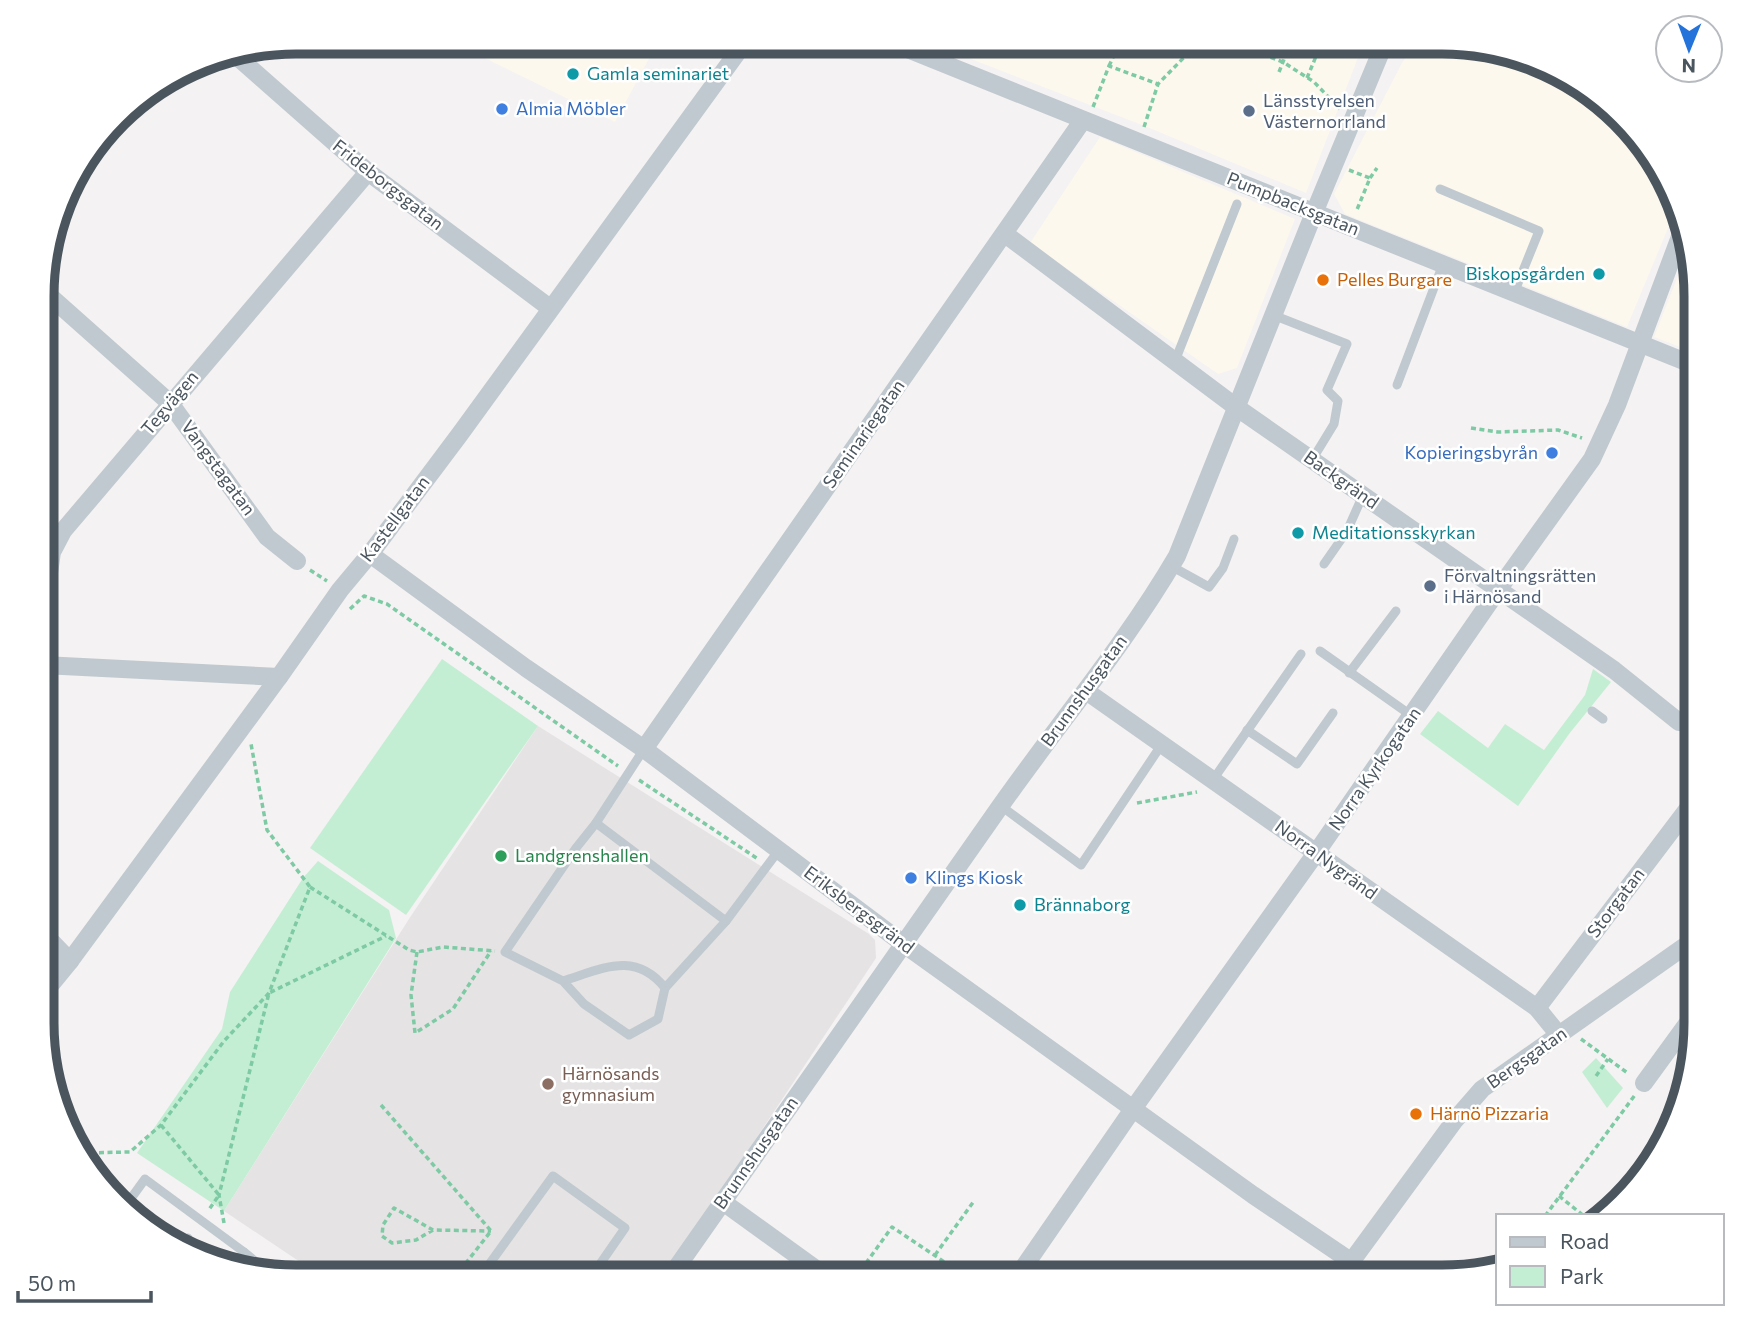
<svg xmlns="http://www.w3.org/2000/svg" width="1738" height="1319" font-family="Commissioner,sans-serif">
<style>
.commercial{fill:#fcf8ee}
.education{fill:#e5e3e3}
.green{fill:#c4eed4}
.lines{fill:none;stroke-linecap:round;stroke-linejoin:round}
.path{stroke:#7dcaa5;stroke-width:3.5;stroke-dasharray:5 3.5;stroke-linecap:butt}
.service{stroke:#c0c9cf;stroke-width:9}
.minor{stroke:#c0c9cf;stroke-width:18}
.culture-dot{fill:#0f9aa8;stroke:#fff;stroke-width:2.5}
.shop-dot{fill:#3f7fe0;stroke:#fff;stroke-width:2.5}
.service-dot{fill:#5c6f8a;stroke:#fff;stroke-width:2.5}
.food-dot{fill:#e8710a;stroke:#fff;stroke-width:2.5}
.leisure-dot{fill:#2e9e5b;stroke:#fff;stroke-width:2.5}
.education-dot{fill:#8d6e63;stroke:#fff;stroke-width:2.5}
.labels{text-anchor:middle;stroke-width:5;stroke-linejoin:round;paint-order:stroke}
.culture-label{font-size:18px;fill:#0d838f;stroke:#fff;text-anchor:start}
.service-label{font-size:18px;fill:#4e5e75;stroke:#fff;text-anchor:start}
.shop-label{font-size:18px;fill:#366cbe;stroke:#fff;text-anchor:start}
.street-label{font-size:18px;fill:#4a555e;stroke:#fff}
.food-label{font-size:18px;fill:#c56008;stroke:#fff;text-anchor:start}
.leisure-label{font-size:18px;fill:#27864d;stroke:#fff;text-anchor:start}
.education-label{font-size:18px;fill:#785e54;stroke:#fff;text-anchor:start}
.rim{fill:none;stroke:#4a555e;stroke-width:9}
</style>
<rect width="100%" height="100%" fill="#f4f2f2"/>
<!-- commercial -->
<g class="commercial">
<path d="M452 42H658L615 122Z"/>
<path d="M927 42H1364L1306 193 1147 127Z"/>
<path d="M1437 43 1597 98 1609 105 1670 184 1676 209 1627 327 1345 214 1334 194 1403 61 1418 45Z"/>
<path d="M1100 137 1295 219 1237 368 1218 374 1030 243Z"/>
<path d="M1686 255 1696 296V353L1654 337Z"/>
</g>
<!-- education -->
<path class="education" d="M538 726 869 934 875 940 876 958 664 1277 321 1276 224 1211 409 919Z"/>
<!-- green -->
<g class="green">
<path d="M442 659 538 726 406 915 310 848Z"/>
<path d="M1593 669 1611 682 1569 734 1518 806 1420 734 1438 711 1488 748 1505 724 1544 750 1585 695Z"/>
<path d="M318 861 389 910 396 938 224 1211 137 1153 222 1029 230 992 303 878Z"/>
<path d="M1596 1058 1623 1088 1607 1108 1582 1072Z"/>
</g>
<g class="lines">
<!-- path -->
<g class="path">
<path d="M853 42 874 50"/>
<path d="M1231 42 1283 62 1314 82 1340 109"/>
<path d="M1303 42 1326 51"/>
<path d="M1481 48 1604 101"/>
<path d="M1109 66 1120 42"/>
<path d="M1279 72 1291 42"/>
<path d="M1307 78 1322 42"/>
<path d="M1093 107 1109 66 1158 84"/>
<path d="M1144 127 1158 84 1197 44 1206 42"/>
<path d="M1349 170 1370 178 1356 212"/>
<path d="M1370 178 1377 168"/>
<path d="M1471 428 1498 432 1558 430 1582 438"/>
<path d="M310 570 327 581"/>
<path d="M350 609 364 596 387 604 618 766"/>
<path d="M639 780 758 859"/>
<path d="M1137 803 1197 792"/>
<path d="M310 887 409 950 417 952 443 947 495 951"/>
<path d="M417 952 411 995 415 1033 453 1009 491 951"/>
<path d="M1581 1039 1629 1074"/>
<path d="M1596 1076 1608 1059"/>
<path d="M381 1105 492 1232"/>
<path d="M161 1125 219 1195 208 1211"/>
<path d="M82 1153 130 1152 161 1125 224 1041 269 993 310 887 267 830 251 744"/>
<path d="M1559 1196 1584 1216"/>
<path d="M1545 1216 1635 1095"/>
<path d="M224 1223 219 1195 269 993 386 936"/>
<path d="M433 1230 416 1240 392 1243 382 1236 383 1225 394 1208 433 1230 491 1231"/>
<path d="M935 1255 974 1201"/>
<path d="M455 1277 491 1231"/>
<path d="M856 1277 892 1227 967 1277"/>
</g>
<!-- service -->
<g class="service">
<path d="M1440 189 1539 231 1514 293"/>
<path d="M1273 315 1347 344 1327 390 1338 401 1334 424 1312 460"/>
<path d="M1175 361 1237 204"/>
<path d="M1397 385 1443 264"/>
<path d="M1324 564 1347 531 1363 495"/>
<path d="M1171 566 1209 587 1223 568 1234 539"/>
<path d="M1320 651 1412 716"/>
<path d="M1349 673 1396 611"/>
<path d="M1592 711 1603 719"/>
<path d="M1247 730 1297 764 1333 713"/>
<path d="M1215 781 1217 774 1301 654"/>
<path d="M1001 806 1081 865 1162 744"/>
<path d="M596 823 726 921"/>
<path d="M563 981C602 969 635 950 665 988L658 1019 629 1035 584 1004 563 981 505 952 576 848 596 823 644 749"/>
<path d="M665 988 726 921 779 850"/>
<path d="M124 1208 145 1179 244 1252"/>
<path d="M182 1247 188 1238"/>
<path d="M234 1266 244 1252 272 1275"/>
<path d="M480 1277 553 1176 625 1228 591 1277"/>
</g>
<!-- minor -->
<g class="minor">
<path d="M890 42 1696 366"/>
<path d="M233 53 368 172 550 308"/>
<path d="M1005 234 1236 407 1614 670 1679 722"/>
<path d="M44 291 170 403 267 537 297 561"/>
<path d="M370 554 526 668 644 749 905 945 1253 1195 1352 1262"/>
<path d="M43 665 279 677"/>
<path d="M47 665V587L52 552 63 531 368 172"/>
<path d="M1086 691 1537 1008 1559 1035"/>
<path d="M644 749 1083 120"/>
<path d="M43 933 70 961"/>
<path d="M43 994 70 961 279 677 340 590 370 554 460 434 745 42"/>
<path d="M1537 1008 1696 798"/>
<path d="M1644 1083 1695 1013"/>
<path d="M723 1202 827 1277"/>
<path d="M670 1277C780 1121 890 965 999 808 1058 724 1125 645 1177 556L1314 213 1385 42"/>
<path d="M1017 1277 1133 1109 1316 853 1498 590 1592 459 1617 405 1681 234"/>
<path d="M1340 1277 1455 1120 1482 1089 1695 939"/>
</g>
</g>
<!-- markers -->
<g class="culture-dot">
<circle cx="573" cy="74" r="7"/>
<circle cx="1599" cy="274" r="7"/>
<circle cx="1298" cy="533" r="7"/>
<circle cx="1020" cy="905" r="7"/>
</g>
<g class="shop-dot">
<circle cx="502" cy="109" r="7"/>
<circle cx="1552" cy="453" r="7"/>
<circle cx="911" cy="878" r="7"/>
</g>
<g class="service-dot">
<circle cx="1249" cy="111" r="7"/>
<circle cx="1430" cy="586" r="7"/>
</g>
<g class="food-dot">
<circle cx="1323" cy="280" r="7"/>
<circle cx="1416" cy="1114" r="7"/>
</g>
<circle class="leisure-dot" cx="501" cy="856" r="7"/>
<circle class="education-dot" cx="548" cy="1084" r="7"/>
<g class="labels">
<!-- culture labels -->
<g class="culture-label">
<text x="587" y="80">Gamla seminariet</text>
<text x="1585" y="280" text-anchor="end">Biskopsgården</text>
<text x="1312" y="539">Meditationsskyrkan</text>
<text x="1034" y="911">Brännaborg</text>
</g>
<!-- service labels -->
<g class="service-label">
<text x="1263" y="107">Länsstyrelsen<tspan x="1263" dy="21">Västernorrland</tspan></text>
<text x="1444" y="582">Förvaltningsrätten<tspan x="1444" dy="21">i Härnösand</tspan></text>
</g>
<!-- shop labels -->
<g class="shop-label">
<text x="516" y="115">Almia Möbler</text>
<text x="1538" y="459" text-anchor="end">Kopieringsbyrån</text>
<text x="925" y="884">Klings Kiosk</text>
</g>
<!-- street labels -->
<g class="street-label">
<text transform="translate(388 185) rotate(38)" y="6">Frideborgsgatan</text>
<text transform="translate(1293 204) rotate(22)" y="6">Pumpbacksgatan</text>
<text transform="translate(170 403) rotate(-50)" y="6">Tegvägen</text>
<text transform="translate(864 434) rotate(-55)" y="6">Seminariegatan</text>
<text transform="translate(218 468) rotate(54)" y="6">Vangstagatan</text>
<text transform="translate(1341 480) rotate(35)" y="6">Backgränd</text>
<text transform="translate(395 519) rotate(-53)" y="6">Kastellgatan</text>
<text transform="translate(1084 691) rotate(-54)" y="6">Brunnshusgatan</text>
<text transform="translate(1375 769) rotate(-55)" y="6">Norra Kyrkogatan</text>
<text transform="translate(1326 860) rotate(36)" y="6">Norra Nygränd</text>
<text transform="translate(1616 903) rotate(-53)" y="6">Storgatan</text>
<text transform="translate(859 910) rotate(37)" y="6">Eriksbergsgränd</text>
<text transform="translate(1527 1058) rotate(-35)" y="6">Bergsgatan</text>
<text transform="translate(756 1153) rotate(-55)" y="6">Brunnshusgatan</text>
</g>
<!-- food labels -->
<g class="food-label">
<text x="1337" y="286">Pelles Burgare</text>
<text x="1430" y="1120">Härnö Pizzaria</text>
</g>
<!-- leisure labels -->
<g class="leisure-label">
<text x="515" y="862">Landgrenshallen</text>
</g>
<!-- education labels -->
<g class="education-label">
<text x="562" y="1080">Härnösands<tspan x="562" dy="21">gymnasium</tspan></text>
</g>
</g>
<!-- crop -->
<path d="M0 0H1738V1319H0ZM296 54H1442A242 242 0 0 1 1684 296V1023A242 242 0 0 1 1442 1265H296A242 242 0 0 1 54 1023V296A242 242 0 0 1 296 54Z" fill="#fff" fill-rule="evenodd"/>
<path class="rim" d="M296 54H1442A242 242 0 0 1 1684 296V1023A242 242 0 0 1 1442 1265H296A242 242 0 0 1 54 1023V296A242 242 0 0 1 296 54Z"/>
<!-- legend -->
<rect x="1496" y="1214" width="228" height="91" fill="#ffffff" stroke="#b7bbbf" stroke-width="2"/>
<rect x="1510" y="1237" width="35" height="10" fill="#c0c9cf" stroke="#b7bbbf" stroke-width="2"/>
<text x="1560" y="1249" font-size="21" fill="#4a555e">Road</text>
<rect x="1510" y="1266" width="35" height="21" fill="#c4eed4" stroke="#b7bbbf" stroke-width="2"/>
<text x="1560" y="1284" font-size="21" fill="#4a555e">Park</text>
<!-- north arrow -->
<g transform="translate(1689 49) rotate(181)"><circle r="33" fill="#ffffff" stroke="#b7bbbf" stroke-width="2"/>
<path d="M0-5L12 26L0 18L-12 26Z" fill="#2473db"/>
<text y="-10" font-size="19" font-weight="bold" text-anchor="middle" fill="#4a555e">N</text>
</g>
<!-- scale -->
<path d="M18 1291v10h133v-10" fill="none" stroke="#4a555e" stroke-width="3.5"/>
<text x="28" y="1291" font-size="21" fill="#4a555e" stroke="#ffffff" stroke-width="5" paint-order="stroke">50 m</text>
</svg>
